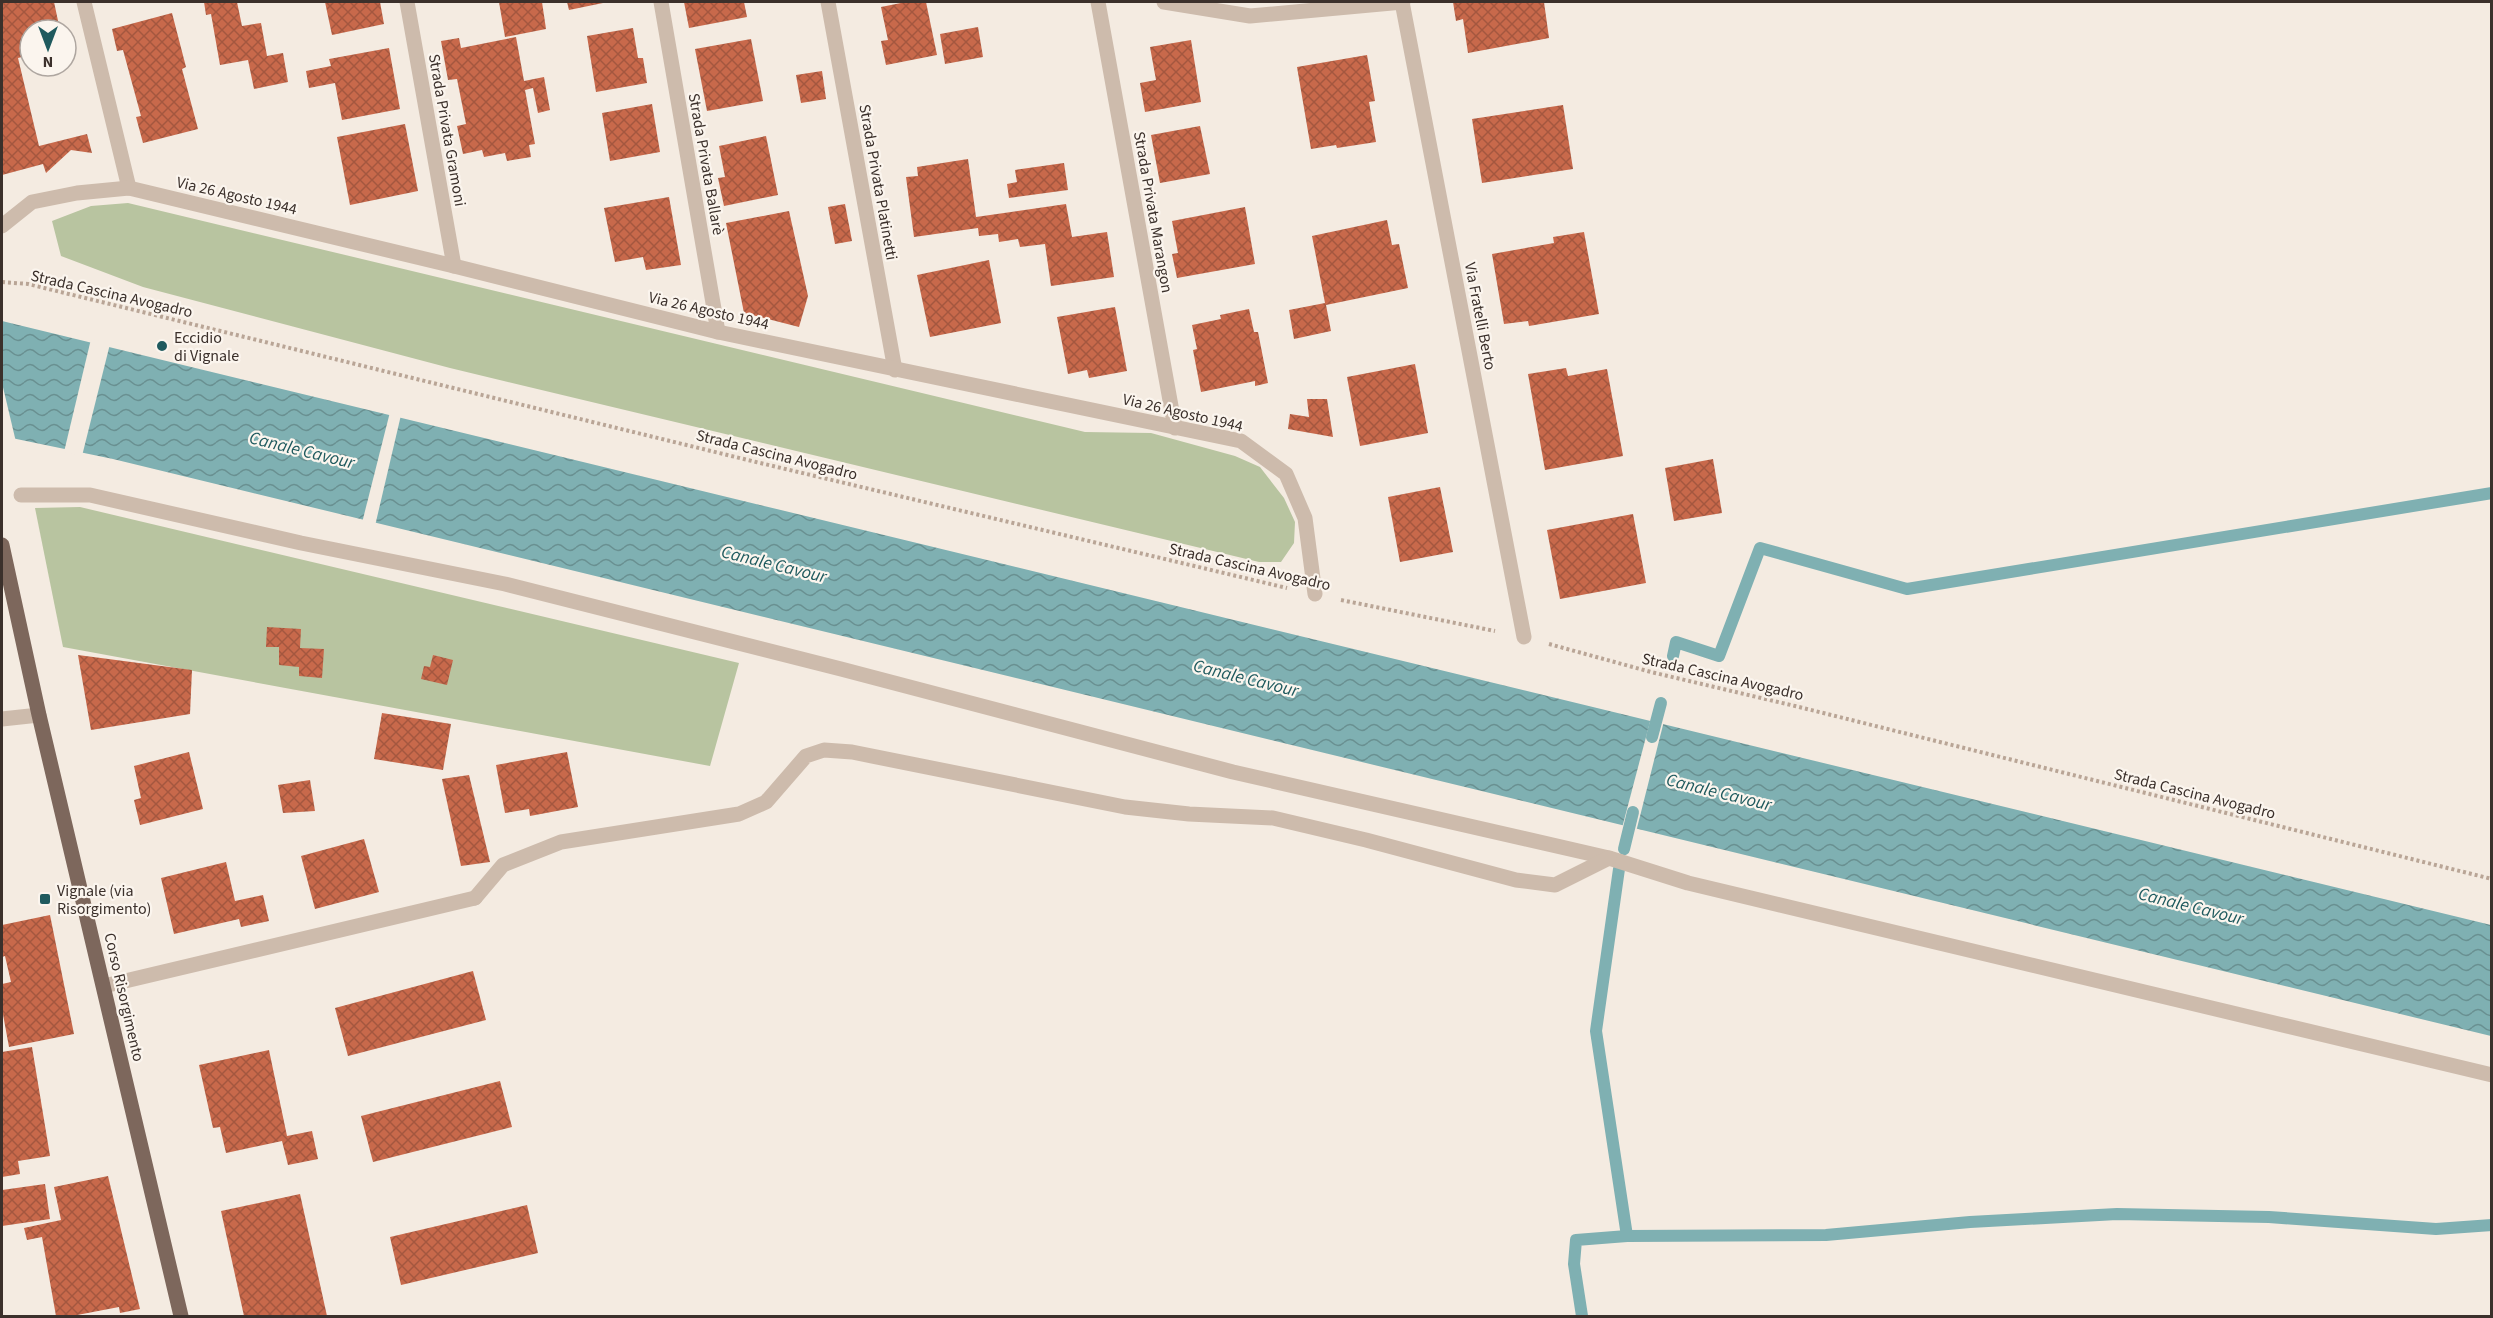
<svg xmlns="http://www.w3.org/2000/svg" width="2493" height="1318" font-family="'Source Sans 3',sans-serif">
<style>
.green{fill:#b8c4a0}
.water{fill:url(#water-waves)}
.pier{fill:#f4ebe1}
.lines{fill:none;stroke-linecap:round;stroke-linejoin:round}
.stream{stroke:#7fb0b2;stroke-width:12}
.building{fill:url(#building-cross-hatch)}
.path{stroke:#b9a596;stroke-width:4;stroke-dasharray:3 3;stroke-linecap:butt}
.lane{stroke:#cdbbac;stroke-width:15}
.street{stroke:#cdbbac;stroke-width:15}
.primary{stroke:#7d675c;stroke-width:15}
.poi-dot{fill:#1f5a5e;stroke:#fbf5ee;stroke-width:2}
.labels{text-anchor:middle;stroke-width:4.5;stroke-linejoin:round;paint-order:stroke}
.street-label{font-size:16px;fill:#3b302b;stroke:#fbf5ee}
.poi-label{font-size:16px;fill:#3b302b;stroke:#fbf5ee;text-anchor:start}
.water-label{font-size:18px;font-style:italic;fill:#1f5a5e;stroke:#fbf5ee}
</style>
<defs>
<pattern id="water-waves" width="16" height="10" patternUnits="userSpaceOnUse" patternTransform="scale(1.5)"><rect width="16" height="10" fill="#7fb0b2"/><path d="M0 5q4-4 8 0t8 0" fill="none" stroke="#699091"/></pattern>
<pattern id="building-cross-hatch" width="8" height="8" patternUnits="userSpaceOnUse" patternTransform="scale(1.5)"><rect width="8" height="8" fill="#c8694b"/><path d="M0 0l8 8M0 8l8-8" fill="none" stroke="#a4573f"/></pattern>
</defs>
<rect width="100%" height="100%" fill="#f4ebe1"/>
<!-- green -->
<g class="green">
<path d="M128 203 1085 432 1151 433 1235 456 1260 467 1284 498 1295 522 1294 543 1281 562H1259L450 368 143 287 61 256 52 221 91 206Z"/>
<path d="M80 507 739 663 710 766 63 647 35 508Z"/>
</g>
<!-- water -->
<path class="water" d="M2 321 2491 925V1036L113 459 2 436Z"/>
<!-- pier -->
<g class="pier">
<path d="M91 339 110 344 82 456 64 452Z"/>
<path d="M2 383 16 442 2 439Z"/>
<path d="M390 412 401 415 375 526 362 523Z"/>
<path d="M1651 718 1664 721 1636 832 1622 828Z"/>
</g>
<g class="lines">
<!-- stream -->
<g class="stream">
<path d="M1673 656 1676 642 1719 656 1760 548 1907 589 2492 493"/>
<path d="M1652 737 1661 703"/>
<path d="M1624 849 1633 812"/>
<path d="M1619 869 1596 1031 1627 1236"/>
<path d="M1582 1316 1574 1264 1576 1240 1627 1236 1826 1235 1970 1222 2117 1214 2269 1217 2436 1229 2492 1225"/>
</g>
</g>
<!-- building -->
<g class="building">
<path d="M2 2H54L60 30H30V55L18 58 39 146 87 134 92 153 71 150 46 173 43 164 2 175Z"/>
<path d="M204 2H237L242 26 261 23 267 56 283 53 288 82 254 89 248 60 220 65 211 14 206 15Z"/>
<path d="M325 2H380L384 24 332 35Z"/>
<path d="M499 2H542L546 29 505 37Z"/>
<path d="M567 2H603V3L569 10Z"/>
<path d="M684 2H744L747 17 689 28Z"/>
<path d="M906 2H926L937 55 886 65 881 41 888 40 881 7Z"/>
<path d="M1453 2H1544L1549 38 1468 53 1463 19 1456 21Z"/>
<path d="M172 13 186 67 182 69 198 129 143 143 136 117 141 116 123 50 117 51 112 29Z"/>
<path d="M978 27 983 57 945 64 940 34Z"/>
<path d="M633 28 638 58H643L647 83 596 92 587 36Z"/>
<path d="M516 37 524 81 544 77 550 110 538 113 533 88 525 90 535 144 529 145 531 157 507 161 505 153 484 157 482 150 463 154 457 126 466 124 457 79 448 80 441 41 459 38 461 48Z"/>
<path d="M751 39 763 101 707 111 695 49Z"/>
<path d="M1191 40 1201 102 1145 112 1140 83 1156 80 1150 47Z"/>
<path d="M389 48 400 109 342 120 335 83 309 88 306 71 331 66 329 59Z"/>
<path d="M1367 55 1375 101 1369 102 1376 142 1337 148 1336 145 1311 149 1297 67Z"/>
<path d="M822 71 826 99 801 103 796 75Z"/>
<path d="M652 104 660 152 610 161 602 113Z"/>
<path d="M1563 105 1573 169 1482 183 1472 119Z"/>
<path d="M405 124 418 191 350 205 337 137Z"/>
<path d="M1200 126 1210 174 1160 183 1151 135Z"/>
<path d="M766 136 778 195 724 206 718 178 725 177 719 146Z"/>
<path d="M968 159 976 217 1066 204 1072 237 1107 232 1114 277 1051 286 1045 244 1020 247 1018 239 999 242 998 234 979 236 978 228 914 237 906 177 918 176 917 167Z"/>
<path d="M1064 163 1068 190 1009 198 1007 184 1017 182 1015 170Z"/>
<path d="M669 197 681 265 646 270 643 257 615 262 604 208Z"/>
<path d="M845 204 852 241 835 244 828 207Z"/>
<path d="M1245 207 1255 264 1177 278 1172 254 1178 253 1172 221Z"/>
<path d="M789 211 808 296 799 327 744 313 726 223Z"/>
<path d="M1387 220 1392 245 1399 244 1408 288 1326 305 1331 331 1294 339 1289 310 1325 303 1312 236Z"/>
<path d="M1584 232 1599 314 1529 326 1528 321 1504 324 1492 254 1554 243 1553 237Z"/>
<path d="M989 260 1001 323 930 337 917 275Z"/>
<path d="M1115 307 1127 371 1089 378 1087 370 1068 374 1057 317Z"/>
<path d="M1249 309 1254 332H1258L1268 383 1255 386V381L1201 392 1193 350 1197 349 1192 325 1221 319 1220 315Z"/>
<path d="M1415 364 1428 433 1360 446 1347 377Z"/>
<path d="M1566 368 1568 376 1607 369 1623 456 1545 470 1528 374Z"/>
<path d="M1307 399H1327L1333 437 1288 429 1290 414 1309 417Z"/>
<path d="M1713 459 1722 513 1674 521 1665 468Z"/>
<path d="M1440 487 1453 552 1400 562 1388 497Z"/>
<path d="M1633 514 1646 583 1560 599 1547 530Z"/>
<path d="M267 627 301 629 300 648 324 649 322 678 299 676V667L279 665V647H266Z"/>
<path d="M78 655 192 670 190 714 91 730Z"/>
<path d="M433 655 453 660 447 685 421 679 424 666 430 667Z"/>
<path d="M382 713 451 724 443 770 374 759Z"/>
<path d="M189 752 203 809 140 825 134 800 141 798 134 766Z"/>
<path d="M567 752 578 807 530 816 529 809 505 813 496 765Z"/>
<path d="M469 775 490 862 461 866 442 779Z"/>
<path d="M310 780 315 811 283 813 278 785Z"/>
<path d="M364 839 379 892 315 909 301 856Z"/>
<path d="M226 862 235 901 263 895 269 921 241 927 239 919 174 934 161 878Z"/>
<path d="M50 915 74 1034 9 1047 2 1009V984L11 982 5 956 2 957V925Z"/>
<path d="M473 971 486 1020 348 1056 335 1008Z"/>
<path d="M32 1047 50 1156 18 1161 20 1174 2 1177V1052Z"/>
<path d="M269 1050 287 1136 312 1131 318 1159 288 1165 282 1141 226 1153 220 1127 213 1128 199 1065Z"/>
<path d="M500 1081 512 1127 373 1162 361 1116Z"/>
<path d="M108 1176 140 1309 120 1313 119 1307 72 1316H56L42 1237 27 1240 24 1228 61 1220 54 1187Z"/>
<path d="M45 1184 50 1219 2 1226V1190Z"/>
<path d="M300 1194 327 1316H244L221 1211Z"/>
<path d="M527 1205 538 1253 401 1285 390 1237Z"/>
</g>
<g class="lines">
<!-- path -->
<g class="path">
<path d="M2 282 28 284 756 462 1287 588"/>
<path d="M1341 600 1495 631"/>
<path d="M1549 644 1651 672 1795 706 2492 879"/>
</g>
<!-- lane -->
<g class="lane">
<path d="M21 495H90L301 543 505 584 841 669 1233 772 1609 858 1688 883 2492 1075"/>
<path d="M2 719 39 715"/>
<path d="M475 898 503 865 561 842 739 814 766 802 806 756 824 750 852 752 1125 807 1189 814 1273 818 1366 840 1516 880 1555 885 1609 858"/>
</g>
<!-- street -->
<g class="street">
<path d="M84 2 129 188"/>
<path d="M407 2 454 266"/>
<path d="M661 2 718 332"/>
<path d="M828 2 895 370"/>
<path d="M1098 2 1175 428"/>
<path d="M1164 2 1250 16 1403 2"/>
<path d="M1402 2 1524 637"/>
<path d="M2 226 32 202 77 193 129 188 454 266 718 332 1241 441 1286 474 1305 518 1315 594"/>
<path d="M104 986 475 898"/>
</g>
<!-- primary -->
<path class="primary" d="M2 545 39 715 181 1316"/>
</g>
<!-- markers -->
<g class="poi-dot">
<circle cx="162" cy="346" r="6"/>
<rect x="39" y="893" width="12" height="12" rx="3"/>
</g>
<g class="labels">
<!-- street labels -->
<g class="street-label">
<text transform="translate(448 130) rotate(80)" y="6">Strada Privata Gramoni</text>
<text transform="translate(707 164) rotate(80)" y="6">Strada Privata Ballarè</text>
<text transform="translate(879 182) rotate(80)" y="6">Strada Privata Platinetti</text>
<text transform="translate(237 195) rotate(13)" y="6">Via 26 Agosto 1944</text>
<text transform="translate(1154 212) rotate(80)" y="6">Strada Privata Marangon</text>
<text transform="translate(112 293) rotate(13)" y="6">Strada Cascina Avogadro</text>
<text transform="translate(709 310) rotate(13)" y="6">Via 26 Agosto 1944</text>
<text transform="translate(1481 316) rotate(79)" y="6">Via Fratelli Berto</text>
<text transform="translate(1183 412) rotate(13)" y="6">Via 26 Agosto 1944</text>
<text transform="translate(777 454) rotate(14)" y="6">Strada Cascina Avogadro</text>
<text transform="translate(1250 566) rotate(13)" y="6">Strada Cascina Avogadro</text>
<text transform="translate(1723 676) rotate(13)" y="6">Strada Cascina Avogadro</text>
<text transform="translate(2195 793) rotate(14)" y="6">Strada Cascina Avogadro</text>
<text transform="translate(125 997) rotate(77)" y="6">Corso Risorgimento</text>
</g>
<!-- poi labels -->
<g class="poi-label">
<text x="174" y="343">Eccidio<tspan x="174" dy="18">di Vignale</tspan></text>
<text x="57" y="896">Vignale (via<tspan x="57" dy="18">Risorgimento)</tspan></text>
</g>
<!-- water labels -->
<g class="water-label">
<text transform="translate(302 450) rotate(14)" y="6">Canale Cavour</text>
<text transform="translate(774 564) rotate(14)" y="6">Canale Cavour</text>
<text transform="translate(1246 678) rotate(14)" y="6">Canale Cavour</text>
<text transform="translate(1719 792) rotate(14)" y="6">Canale Cavour</text>
<text transform="translate(2191 906) rotate(14)" y="6">Canale Cavour</text>
</g>
</g>
<!-- border -->
<rect width="2493" height="1318" fill="none" stroke="#3b302b" stroke-width="6"/>
<!-- north arrow -->
<g transform="translate(48 48) rotate(180)"><circle r="28" fill="#fbf5ee" stroke="#aea6a0" stroke-width="1.5"/>
<path d="M0-4.5L10 22L0 15L-10 22Z" fill="#1f5a5e"/>
<text y="-9" font-size="16" font-weight="bold" text-anchor="middle" fill="#3b302b">N</text>
</g>
</svg>
